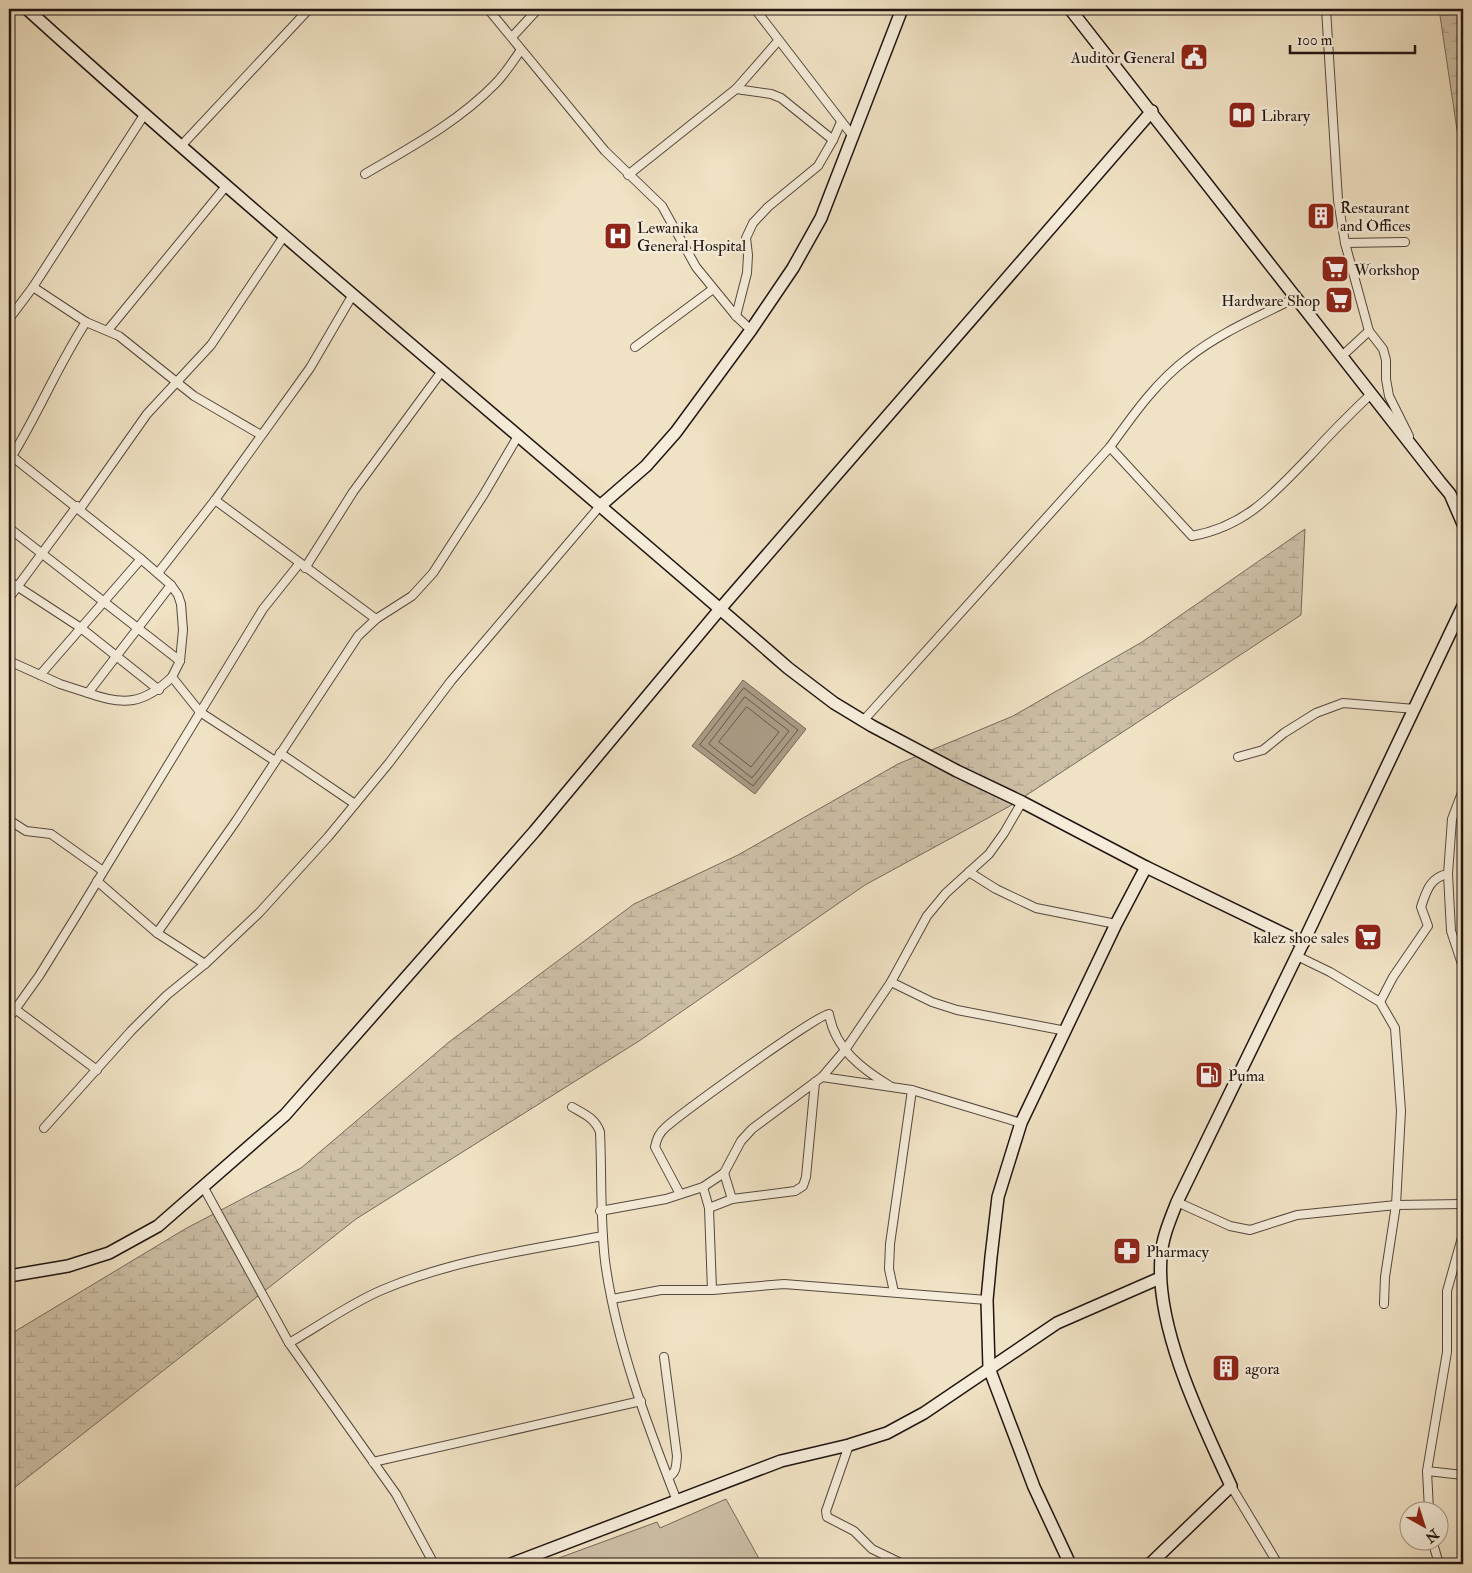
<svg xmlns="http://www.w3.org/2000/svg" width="1472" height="1573" font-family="'IM FELL Double Pica',serif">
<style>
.wetland{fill:url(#wetland-marsh);stroke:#776a5c}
.pitch{fill:#cdbfa6;stroke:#776a5c}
.water{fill:#aa9c87;stroke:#736658}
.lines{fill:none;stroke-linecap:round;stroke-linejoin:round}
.shore{stroke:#66584c;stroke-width:1}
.street-casing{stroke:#55483e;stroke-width:10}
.secondary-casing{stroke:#211511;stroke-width:14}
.street{stroke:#f5ecd9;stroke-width:8}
.secondary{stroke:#f5ecd9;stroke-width:11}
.labels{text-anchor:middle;stroke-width:5;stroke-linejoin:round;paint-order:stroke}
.poi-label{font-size:16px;fill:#211511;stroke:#f5ecd9;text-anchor:start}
</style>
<defs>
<pattern id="wetland-marsh" width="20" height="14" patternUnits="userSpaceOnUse" patternTransform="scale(1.25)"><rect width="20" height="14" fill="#cdbfa6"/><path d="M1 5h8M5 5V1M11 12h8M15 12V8" fill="none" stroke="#b0a38e"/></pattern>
</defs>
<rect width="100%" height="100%" fill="#f0e2c4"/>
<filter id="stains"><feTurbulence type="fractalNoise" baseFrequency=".004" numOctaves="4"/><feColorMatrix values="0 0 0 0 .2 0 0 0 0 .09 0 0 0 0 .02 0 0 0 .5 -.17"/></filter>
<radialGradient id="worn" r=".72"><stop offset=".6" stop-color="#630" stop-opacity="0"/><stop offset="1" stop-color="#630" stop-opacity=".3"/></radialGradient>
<!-- wetland -->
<g class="wetland">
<path d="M1439 9H1463V170Z"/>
<path d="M1305 529 1301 615 1010 806 865 885 639 1041 356 1219 9 1492V1335L185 1229 301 1168 449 1042 634 904 738 855 898 764 1013 716 1142 642Z"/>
</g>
<!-- pitch -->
<path class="pitch" d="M726 1499 762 1564H549L548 1562 657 1522 660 1528Z"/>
<!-- water -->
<path class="water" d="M743 680 806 729 755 794 692 746Z"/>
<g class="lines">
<!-- shore -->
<g class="shore">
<path d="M744 688 798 730 753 786 700 745Z"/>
<path d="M745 697 789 731 752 778 709 744Z"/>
<path d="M747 707 779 732 751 767 719 742Z"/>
</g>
<defs>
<g id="street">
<path d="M488 9 605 151 662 206 696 267 736 316 751 330"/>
<path d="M755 9 852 135"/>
<path d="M1326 9 1338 200 1345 243 1369 331 1342 356"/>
<path d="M512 37 538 9"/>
<path d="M736 89 771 94 781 98 833 140 841 122"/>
<path d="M181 146 309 9"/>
<path d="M365 174C411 147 458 122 495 84 505 74 513 61 521 50"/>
<path d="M628 175 736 89 778 41"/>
<path d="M1345 243 1405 242"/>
<path d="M33 287 86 322 119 336 194 396 261 435"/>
<path d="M736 316 747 273 748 255 746 238 753 223 768 207 818 166 833 140"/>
<path d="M9 319 33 287 144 115"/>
<path d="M108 330 227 185"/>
<path d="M1369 331 1383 349 1386 360V379L1389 396 1409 436"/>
<path d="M635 347 713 289"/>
<path d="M1110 447 1192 536C1247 526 1274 493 1311 455 1330 434 1350 414 1371 394"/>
<path d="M9 454 141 559 171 585 178 595 181 604 183 630 180 661 172 677 200 712 275 761"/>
<path d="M12 456C39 412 58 365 86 322"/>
<path d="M215 500 376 619"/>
<path d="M80 509 147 414 211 345 284 236"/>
<path d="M9 528 180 661"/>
<path d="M305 568 353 492 442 371"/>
<path d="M158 573 215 500 310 368 352 296"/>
<path d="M9 581 81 628 159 690"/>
<path d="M9 598 77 506"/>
<path d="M9 661 60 684 88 693 171 585"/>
<path d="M40 675 141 559"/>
<path d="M88 693C124 706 144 704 172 677"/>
<path d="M863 721 1110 447C1133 415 1156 382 1188 358 1219 333 1260 316 1295 298"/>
<path d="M280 753 355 804"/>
<path d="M1238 757 1263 750 1284 733 1316 713 1343 703 1415 709"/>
<path d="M1463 790 1452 819 1448 874 1451 931 1463 967"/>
<path d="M9 820 26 831 51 834 103 871"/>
<path d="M969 872 996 889 1036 908 1116 924"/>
<path d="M97 881 157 933 205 964"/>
<path d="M157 933 236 821 358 636 376 619 412 596 433 573 484 494 518 436"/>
<path d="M1297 956 1330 972 1380 1002 1395 1028 1401 1111 1396 1205 1385 1277 1384 1304"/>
<path d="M891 982 932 1002 957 1010 1066 1031"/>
<path d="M1380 1002 1393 977 1428 926 1421 907C1426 892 1430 877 1448 874"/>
<path d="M15 1009 97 1070"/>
<path d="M9 1018 39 976 75 918 263 609 299 564"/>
<path d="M822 1077 912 1090 1021 1123"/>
<path d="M572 1107C584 1114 595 1118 600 1132 602 1175 600 1218 605 1261 616 1343 647 1424 677 1501"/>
<path d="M44 1128 131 1031 167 995 205 964 259 913 328 837 389 763 451 681 600 506"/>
<path d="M724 1173 732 1199"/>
<path d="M703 1187 709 1208 712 1290"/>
<path d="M204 1188 289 1343 396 1494 434 1564"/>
<path d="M680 1194 655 1147C657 1138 659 1133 666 1127 682 1113 819 1013 829 1014 835 1049 862 1069 890 1086"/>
<path d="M1177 1202 1230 1226 1250 1230 1297 1215 1396 1205 1463 1204"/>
<path d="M709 1208 732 1199 795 1191 803 1186 806 1177 815 1082"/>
<path d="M600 1211 666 1199 703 1187 724 1173 741 1141 752 1129 822 1077 845 1050 891 982 927 916 946 893 989 854 1004 833 1022 802"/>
<path d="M894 1292 889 1269 890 1244 912 1090"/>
<path d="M612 1299 661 1290H712L784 1284 987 1300"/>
<path d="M289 1343C319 1326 351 1303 382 1290 452 1260 528 1250 603 1236"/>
<path d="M664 1357 677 1456C676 1465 677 1473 668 1477"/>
<path d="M849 1445 826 1511 827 1517 854 1531 872 1549 903 1564"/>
<path d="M373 1462 641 1401"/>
<path d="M1427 1471 1463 1475"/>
<path d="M1231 1486 1278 1564"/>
<path d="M1429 1510 1427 1471 1447 1352V1291L1463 1234"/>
<path d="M1432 1540 1439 1564"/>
</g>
<g id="secondary">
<path d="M27 9C275 234 535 447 788 668L834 703 872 726 957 771 1022 802 1146 867 1303 943"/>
<path d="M1070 9 1440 482 1450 494 1463 524"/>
<path d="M600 506 646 466 676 432 751 330 793 268 821 218 902 9"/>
<path d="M9 1276 68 1266 109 1253 158 1226 285 1115 534 832 720 609 1152 111"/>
<path d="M511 1564 781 1461 849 1445 887 1433 924 1413 1057 1323 1160 1278"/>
<path d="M1070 1564 1034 1487 989 1368 987 1300 991 1257 998 1197 1021 1123 1116 924 1146 867"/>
<path d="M1150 1564 1231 1486C1202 1423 1155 1328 1161 1257 1162 1238 1170 1220 1177 1202L1303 943 1463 606"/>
</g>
</defs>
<!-- street casing -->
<use href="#street" class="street-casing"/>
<!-- secondary casing -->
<use href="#secondary" class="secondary-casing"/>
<!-- street -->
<use href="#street" class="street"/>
<!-- secondary -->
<use href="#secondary" class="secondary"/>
</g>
<!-- icons -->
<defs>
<symbol id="civic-square" viewBox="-11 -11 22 22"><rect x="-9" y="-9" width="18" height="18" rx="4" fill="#8f2418" stroke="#f5ecd9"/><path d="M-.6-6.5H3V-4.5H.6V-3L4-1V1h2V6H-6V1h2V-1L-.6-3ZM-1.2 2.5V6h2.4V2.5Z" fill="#fff"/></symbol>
<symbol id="library-square" viewBox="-11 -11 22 22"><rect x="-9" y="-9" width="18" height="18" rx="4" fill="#8f2418" stroke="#f5ecd9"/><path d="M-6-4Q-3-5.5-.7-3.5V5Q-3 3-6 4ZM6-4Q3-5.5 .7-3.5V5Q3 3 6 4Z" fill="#fff"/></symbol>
<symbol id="building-square" viewBox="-11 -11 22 22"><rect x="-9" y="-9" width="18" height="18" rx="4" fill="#8f2418" stroke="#f5ecd9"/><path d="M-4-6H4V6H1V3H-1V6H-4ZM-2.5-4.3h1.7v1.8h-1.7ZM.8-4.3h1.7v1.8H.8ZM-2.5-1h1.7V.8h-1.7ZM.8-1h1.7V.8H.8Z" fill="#fff"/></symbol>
<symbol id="hospital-square" viewBox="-11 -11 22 22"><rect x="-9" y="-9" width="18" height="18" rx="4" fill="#8f2418" stroke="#f5ecd9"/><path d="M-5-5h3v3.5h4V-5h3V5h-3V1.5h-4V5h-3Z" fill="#fff"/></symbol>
<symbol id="supermarket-square" viewBox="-11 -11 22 22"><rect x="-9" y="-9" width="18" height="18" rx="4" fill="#8f2418" stroke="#f5ecd9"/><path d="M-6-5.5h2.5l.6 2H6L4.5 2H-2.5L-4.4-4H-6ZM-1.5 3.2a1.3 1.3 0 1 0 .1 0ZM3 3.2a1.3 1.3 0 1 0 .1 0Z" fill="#fff"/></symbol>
<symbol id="fuel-square" viewBox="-11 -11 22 22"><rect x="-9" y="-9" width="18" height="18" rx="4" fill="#8f2418" stroke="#f5ecd9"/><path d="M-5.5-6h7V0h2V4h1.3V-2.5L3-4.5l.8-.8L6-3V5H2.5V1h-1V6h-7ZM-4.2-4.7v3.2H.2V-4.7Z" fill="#fff"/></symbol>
<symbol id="pharmacy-square" viewBox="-11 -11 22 22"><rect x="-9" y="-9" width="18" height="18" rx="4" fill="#8f2418" stroke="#f5ecd9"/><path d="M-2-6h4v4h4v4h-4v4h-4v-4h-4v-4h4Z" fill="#fff"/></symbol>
</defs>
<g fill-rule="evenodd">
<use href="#civic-square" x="1178" y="41" width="32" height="32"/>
<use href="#library-square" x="1226" y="99" width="32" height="32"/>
<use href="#building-square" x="1305" y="200" width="32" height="32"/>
<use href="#hospital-square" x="602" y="220" width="32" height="32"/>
<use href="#supermarket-square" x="1319" y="253" width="32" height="32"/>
<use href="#supermarket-square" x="1323" y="284" width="32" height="32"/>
<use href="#supermarket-square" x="1352" y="921" width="32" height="32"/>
<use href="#fuel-square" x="1193" y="1059" width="32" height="32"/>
<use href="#pharmacy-square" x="1111" y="1235" width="32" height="32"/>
<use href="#building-square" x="1210" y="1352" width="32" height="32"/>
</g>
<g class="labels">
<!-- poi labels -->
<g class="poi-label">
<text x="1175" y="63" text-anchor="end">Auditor General</text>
<text x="1261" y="121">Library</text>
<text x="1340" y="213">Restaurant<tspan x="1340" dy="18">and Offices</tspan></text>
<text x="637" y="233">Lewanika<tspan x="637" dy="18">General Hospital</tspan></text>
<text x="1354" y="275">Workshop</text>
<text x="1320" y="306" text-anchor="end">Hardware Shop</text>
<text x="1349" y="943" text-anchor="end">kalez shoe sales</text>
<text x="1228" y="1081">Puma</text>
<text x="1146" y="1257">Pharmacy</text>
<text x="1245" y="1374">agora</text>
</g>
</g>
<!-- margin -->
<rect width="1472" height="1573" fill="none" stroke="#f0e2c4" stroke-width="30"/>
<rect x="10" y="10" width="1452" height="1553" fill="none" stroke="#211511" stroke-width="2.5"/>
<rect x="15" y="15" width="1442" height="1543" fill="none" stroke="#211511"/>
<!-- north arrow -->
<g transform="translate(1424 1526) rotate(141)"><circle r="24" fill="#f5ecd9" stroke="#a09689"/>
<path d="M0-4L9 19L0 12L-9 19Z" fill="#8f2418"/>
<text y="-8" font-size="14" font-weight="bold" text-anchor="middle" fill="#211511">N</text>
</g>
<!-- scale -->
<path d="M1290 45v8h125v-8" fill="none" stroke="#211511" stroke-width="2.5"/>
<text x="1297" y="45" font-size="15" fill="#211511" stroke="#f5ecd9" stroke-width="4" paint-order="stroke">100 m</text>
<rect width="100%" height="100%" filter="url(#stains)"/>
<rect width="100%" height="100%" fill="url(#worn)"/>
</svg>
